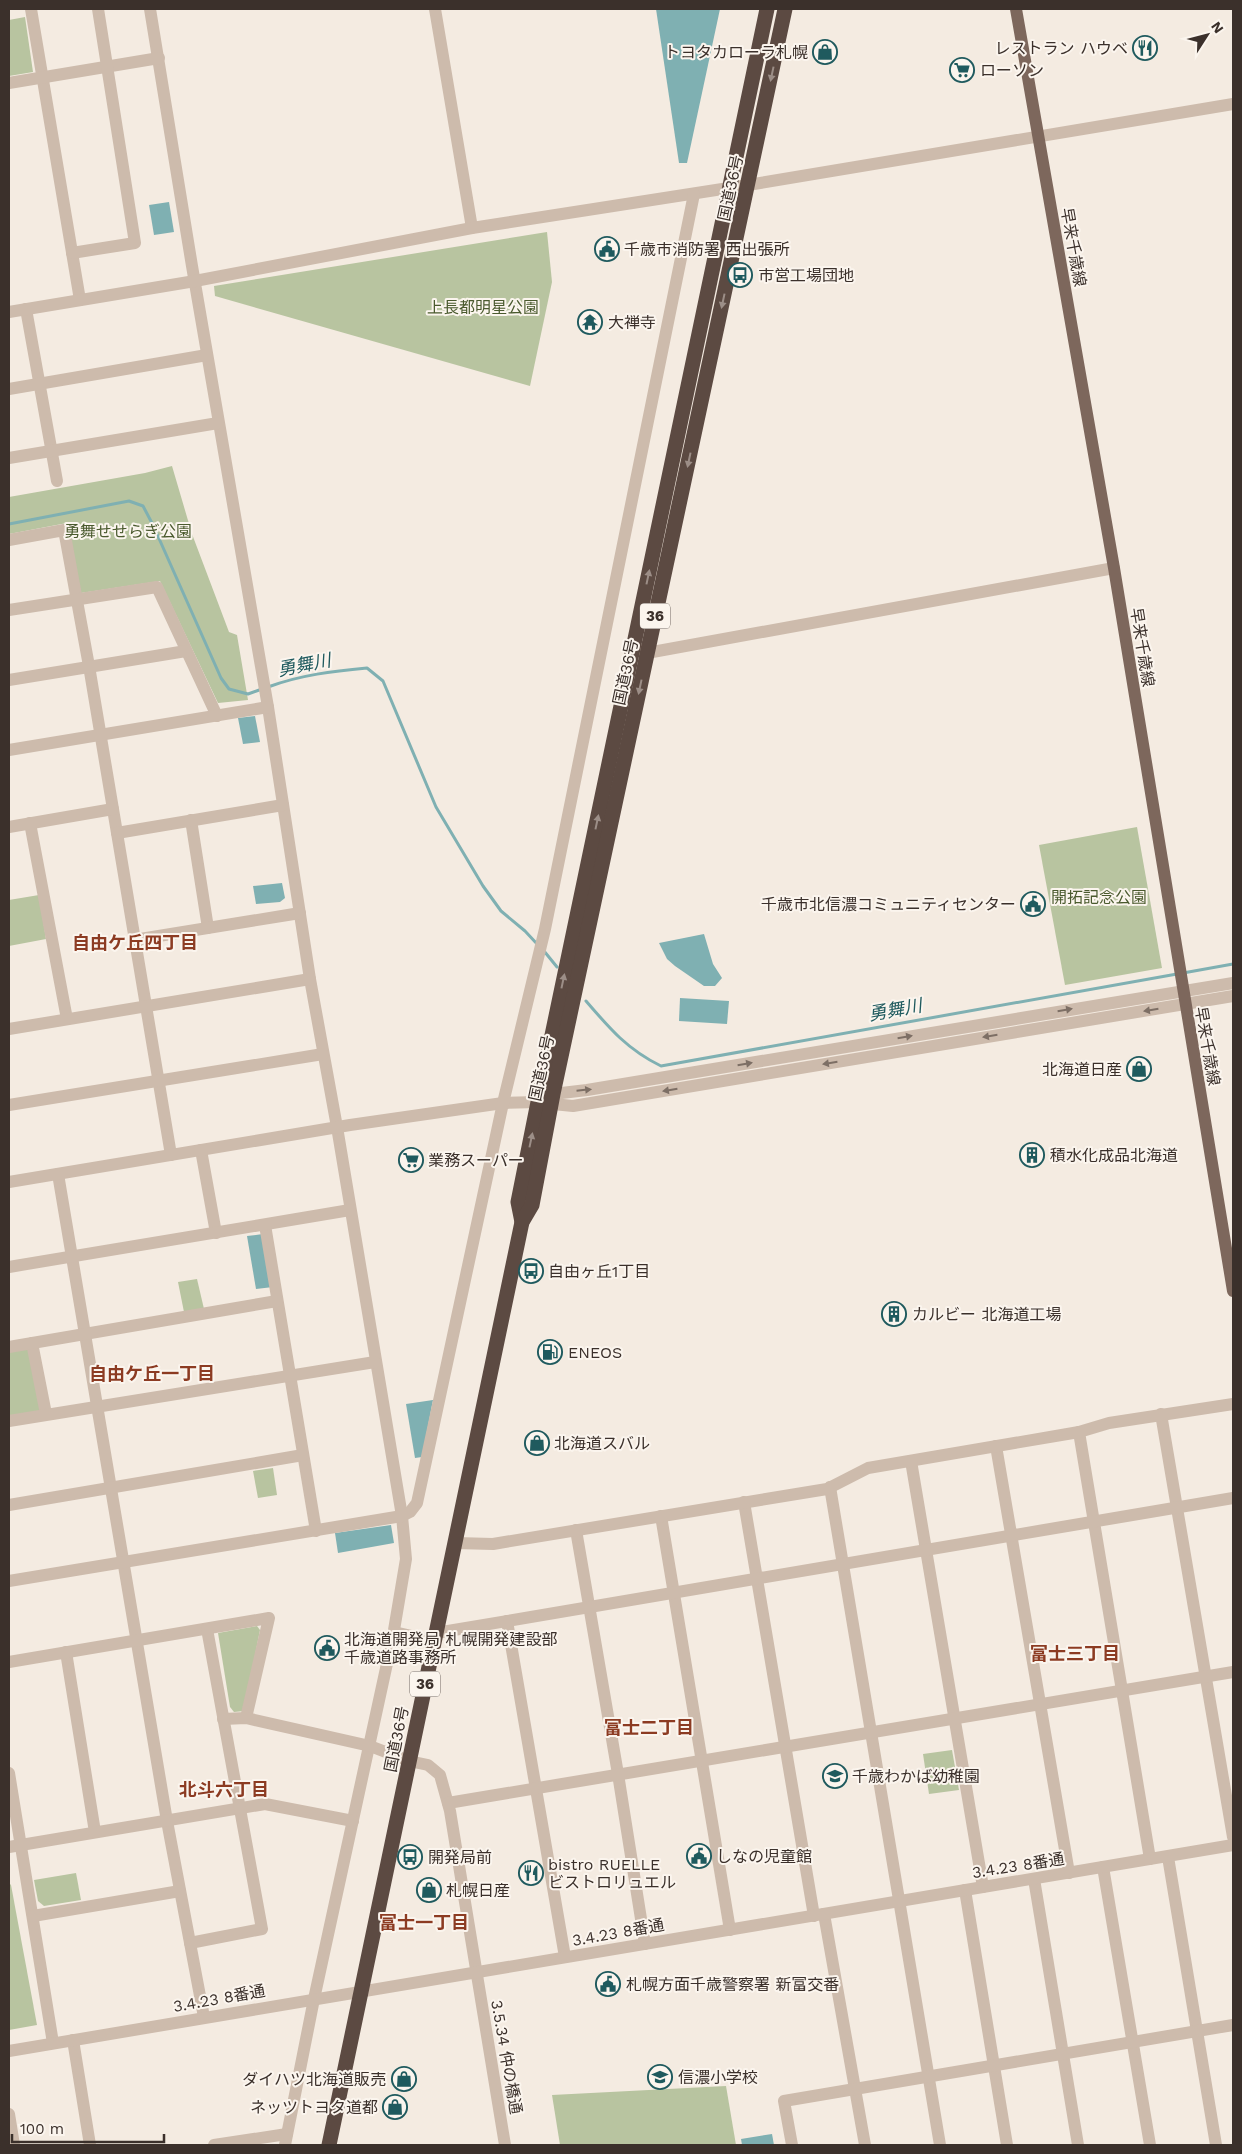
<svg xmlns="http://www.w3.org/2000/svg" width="1242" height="2154" font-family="'Work Sans','Noto Sans JP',sans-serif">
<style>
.green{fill:#b8c4a0}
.water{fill:#7fb0b2}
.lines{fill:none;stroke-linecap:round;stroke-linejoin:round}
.stream{stroke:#7fb0b2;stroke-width:3}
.minor{stroke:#cdbbac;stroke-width:12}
.major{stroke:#7d675c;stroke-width:12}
.highway{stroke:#5c4a42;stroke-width:15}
.oneway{fill:#9c8e87}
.oneway2{fill:#7d6f65}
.labels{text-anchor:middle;stroke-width:4;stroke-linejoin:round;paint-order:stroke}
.shield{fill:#fbf5ee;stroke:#756b66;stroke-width:1}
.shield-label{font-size:15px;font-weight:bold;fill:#3b302b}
.poi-label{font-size:16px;fill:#3b302b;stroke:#fbf5ee;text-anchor:start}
.street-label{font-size:16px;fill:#3b302b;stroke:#fbf5ee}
.park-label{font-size:16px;fill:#4a5a2e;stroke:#fbf5ee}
.water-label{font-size:18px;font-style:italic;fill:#1f5a5e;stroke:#fbf5ee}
.neighbourhood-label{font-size:18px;font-weight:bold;fill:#8c3b22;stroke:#fbf5ee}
</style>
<rect width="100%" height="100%" fill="#f4ebe1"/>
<!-- green -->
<g class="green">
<path d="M25 17 33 72 9 76V20Z"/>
<path d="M547 232 552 282 530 386 215 296 214 286Z"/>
<path d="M172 466 192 534 229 632 237 635 248 700 218 703 160 581 81 593 67 523 9 534V497L145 473Z"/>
<path d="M1137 827 1162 968 1065 985 1039 845Z"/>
<path d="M39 895 46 939 9 946V900Z"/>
<path d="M197 1279 204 1309 184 1312 178 1282Z"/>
<path d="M29 1348 40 1411 9 1416V1351Z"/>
<path d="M273 1468 277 1495 258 1498 253 1471Z"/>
<path d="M257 1626 260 1630 244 1711 234 1712 230 1707 218 1633Z"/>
<path d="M952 1750 959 1790 929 1794 923 1754Z"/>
<path d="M76 1873 81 1900 44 1906 38 1901 34 1880Z"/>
<path d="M9 1883 11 1885 37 2025 9 2030Z"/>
<path d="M726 2086 736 2145H560L552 2095Z"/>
</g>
<!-- water -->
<g class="water">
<path d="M656 9H720L687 163H679Z"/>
<path d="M169 202 174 232 154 235 149 205Z"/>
<path d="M255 716 260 742 243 744 238 718Z"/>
<path d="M282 883 285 898 280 902 256 904 253 886Z"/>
<path d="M704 934 713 964 722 978 715 986H704L675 966 667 959 659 943Z"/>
<path d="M680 998 729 1001 727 1024 679 1021Z"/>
<path d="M263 1234 273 1287 256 1289 247 1236Z"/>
<path d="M433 1400 422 1457 415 1458 406 1404Z"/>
<path d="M391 1525 394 1543 338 1553 335 1533Z"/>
<path d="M772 2134 774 2145H742L741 2139Z"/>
</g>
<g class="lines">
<!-- stream -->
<g class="stream">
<path d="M9 524 129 501 143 506 153 525 221 678 229 689 248 694 262 689"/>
<path d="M268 687C300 675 334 671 367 668L383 681 436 807 483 886 501 911 525 931 538 945"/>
<path d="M544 951 557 967"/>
<path d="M1183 973 1233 964"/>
<path d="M586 1001C610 1029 628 1050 661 1066L1177 974"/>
</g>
<!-- minor -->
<g class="minor">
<path d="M31 9 80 300"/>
<path d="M150 9 192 266 268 707 310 979 337 1127 402 1516 406 1559 393 1636 314 1999 285 2145"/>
<path d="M435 9 472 228"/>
<path d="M9 83 159 58"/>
<path d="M72 253 135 243 98 9"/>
<path d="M26 309 57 481"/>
<path d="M9 312 195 281 472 228 748 185 1233 104"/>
<path d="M9 389 207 355"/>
<path d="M9 458 218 423"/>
<path d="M9 540 64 530 89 666 171 1155"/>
<path d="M9 610 157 587 217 716"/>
<path d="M640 650 647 653 1114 568"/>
<path d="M9 680 186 651"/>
<path d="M9 750 268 707"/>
<path d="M191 820 208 928"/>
<path d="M30 823 67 1019"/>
<path d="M9 827 113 809"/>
<path d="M117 833 283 805"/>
<path d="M134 940 300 913"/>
<path d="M9 1029 310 979"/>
<path d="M543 1103 573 1106 1233 996"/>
<path d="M9 1105 323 1054"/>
<path d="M201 1150 216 1233"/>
<path d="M58 1174 167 1821 204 2017"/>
<path d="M9 1182 350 1125 503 1103 538 1102 553 1094 587 1090 1233 983"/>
<path d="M265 1225 316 1531"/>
<path d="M9 1267 350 1210"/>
<path d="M32 1343 46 1414"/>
<path d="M9 1347 277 1301"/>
<path d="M1161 1414 1233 1837"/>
<path d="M9 1421 375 1362"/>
<path d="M1079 1432 1150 1859"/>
<path d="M996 1446 1069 1873"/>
<path d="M911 1461 983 1887"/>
<path d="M830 1487 940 2145"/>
<path d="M744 1502 814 1916"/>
<path d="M9 1505 303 1455"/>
<path d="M661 1516 730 1930"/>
<path d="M576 1530 618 1774 645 1944"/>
<path d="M455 1543 493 1544 827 1489 868 1468 1079 1432 1109 1423 1233 1404"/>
<path d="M9 1581 402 1516 410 1512 417 1503 503 1103 545 929 694 194"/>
<path d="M507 1621 565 1957"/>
<path d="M394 1632 434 1641"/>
<path d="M436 1633 1233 1498"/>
<path d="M66 1652 95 1832"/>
<path d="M9 1662 269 1618 246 1718"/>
<path d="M223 1719 246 1718 370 1746 409 1761 428 1765 440 1775 450 1811 505 2145"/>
<path d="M9 1773 53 2043"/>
<path d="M448 1803 1233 1672"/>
<path d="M9 1847 265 1804 353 1821"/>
<path d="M1168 1857 1216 2145"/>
<path d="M1103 1867 1150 2145"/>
<path d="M1034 1879 1078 2145"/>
<path d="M965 1890 1007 2145"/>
<path d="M824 1914 865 2145"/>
<path d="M33 1916 180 1891"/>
<path d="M190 1943 262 1929 207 1629"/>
<path d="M73 2040 90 2145"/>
<path d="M9 2051C417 1981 826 1917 1233 1845"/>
<path d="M9 2114 14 2145"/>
<path d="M214 2145 287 2134"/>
<path d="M792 2145 784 2101 1233 2025"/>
</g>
<!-- major -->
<path class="major" d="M1016 9 1114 568 1233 1291"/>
<!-- highway -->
<g class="highway">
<path d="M522 1222 518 1202 538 1102 767 9"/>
<path d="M329 2145 522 1222 532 1205 553 1094 785 9"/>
</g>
</g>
<!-- one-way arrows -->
<defs><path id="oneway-solid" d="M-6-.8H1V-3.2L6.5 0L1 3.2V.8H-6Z" transform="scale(1.25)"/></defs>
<g class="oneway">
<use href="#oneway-solid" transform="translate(772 74) rotate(102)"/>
<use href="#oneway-solid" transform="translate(723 301) rotate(102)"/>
<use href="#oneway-solid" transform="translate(689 460) rotate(102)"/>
<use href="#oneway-solid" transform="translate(648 577) rotate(-78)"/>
<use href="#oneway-solid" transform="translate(640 687) rotate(102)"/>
<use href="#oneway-solid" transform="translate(597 822) rotate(-78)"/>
<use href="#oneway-solid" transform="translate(563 981) rotate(-78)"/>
<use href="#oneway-solid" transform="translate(531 1140) rotate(-78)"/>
</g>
<g class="oneway2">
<use href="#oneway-solid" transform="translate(1065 1010) rotate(-10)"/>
<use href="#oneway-solid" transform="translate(1151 1010) rotate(171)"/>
<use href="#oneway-solid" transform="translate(990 1036) rotate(171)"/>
<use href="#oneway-solid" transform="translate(905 1037) rotate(-10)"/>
<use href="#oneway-solid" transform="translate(830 1063) rotate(171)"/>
<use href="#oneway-solid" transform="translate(745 1064) rotate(-10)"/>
<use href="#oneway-solid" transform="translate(584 1090) rotate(-6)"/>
<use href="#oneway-solid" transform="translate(670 1090) rotate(171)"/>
</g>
<!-- icons -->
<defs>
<symbol id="restaurant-ring" viewBox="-11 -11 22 22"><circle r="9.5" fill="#fbf5ee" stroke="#1f5a5e" stroke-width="1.5"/><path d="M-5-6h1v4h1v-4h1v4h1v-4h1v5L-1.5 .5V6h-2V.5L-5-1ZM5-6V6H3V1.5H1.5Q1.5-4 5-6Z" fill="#1f5a5e"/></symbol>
<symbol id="shop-ring" viewBox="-11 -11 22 22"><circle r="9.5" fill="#fbf5ee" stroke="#1f5a5e" stroke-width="1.5"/><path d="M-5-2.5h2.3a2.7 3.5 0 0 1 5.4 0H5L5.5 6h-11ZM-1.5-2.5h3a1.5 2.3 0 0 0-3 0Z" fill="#1f5a5e"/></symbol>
<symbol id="supermarket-ring" viewBox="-11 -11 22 22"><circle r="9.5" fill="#fbf5ee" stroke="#1f5a5e" stroke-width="1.5"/><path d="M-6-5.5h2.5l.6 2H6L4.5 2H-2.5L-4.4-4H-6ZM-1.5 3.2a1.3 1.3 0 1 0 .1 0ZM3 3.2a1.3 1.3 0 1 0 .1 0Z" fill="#1f5a5e"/></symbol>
<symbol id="civic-ring" viewBox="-11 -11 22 22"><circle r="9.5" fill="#fbf5ee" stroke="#1f5a5e" stroke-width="1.5"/><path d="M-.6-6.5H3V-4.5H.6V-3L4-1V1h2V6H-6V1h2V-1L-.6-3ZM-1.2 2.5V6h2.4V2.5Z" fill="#1f5a5e"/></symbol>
<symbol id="bus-ring" viewBox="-11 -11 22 22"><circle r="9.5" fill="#fbf5ee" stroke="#1f5a5e" stroke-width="1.5"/><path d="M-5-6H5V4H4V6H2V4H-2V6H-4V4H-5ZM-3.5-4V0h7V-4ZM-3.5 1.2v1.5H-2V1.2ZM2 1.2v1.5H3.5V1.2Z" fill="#1f5a5e"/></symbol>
<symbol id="temple-ring" viewBox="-11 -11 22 22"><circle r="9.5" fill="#fbf5ee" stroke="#1f5a5e" stroke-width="1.5"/><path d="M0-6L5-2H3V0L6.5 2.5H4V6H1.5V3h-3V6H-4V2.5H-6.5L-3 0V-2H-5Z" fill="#1f5a5e"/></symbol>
<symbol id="building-ring" viewBox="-11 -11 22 22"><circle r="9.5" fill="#fbf5ee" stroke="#1f5a5e" stroke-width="1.5"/><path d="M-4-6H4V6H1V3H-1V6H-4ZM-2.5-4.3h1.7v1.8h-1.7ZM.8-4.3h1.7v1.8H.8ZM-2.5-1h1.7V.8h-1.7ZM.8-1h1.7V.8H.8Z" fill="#1f5a5e"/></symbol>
<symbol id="fuel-ring" viewBox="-11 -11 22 22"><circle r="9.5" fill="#fbf5ee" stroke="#1f5a5e" stroke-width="1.5"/><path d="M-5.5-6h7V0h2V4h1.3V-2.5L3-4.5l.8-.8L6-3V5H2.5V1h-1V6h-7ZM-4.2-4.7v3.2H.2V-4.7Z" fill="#1f5a5e"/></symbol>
<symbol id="school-ring" viewBox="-11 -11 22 22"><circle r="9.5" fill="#fbf5ee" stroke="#1f5a5e" stroke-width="1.5"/><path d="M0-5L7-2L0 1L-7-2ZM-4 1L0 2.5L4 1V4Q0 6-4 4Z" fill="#1f5a5e"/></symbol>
</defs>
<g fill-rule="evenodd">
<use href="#restaurant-ring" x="1131" y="34" width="28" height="28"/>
<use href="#shop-ring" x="811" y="38" width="28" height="28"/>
<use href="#supermarket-ring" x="948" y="56" width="28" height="28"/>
<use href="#civic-ring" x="593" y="235" width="28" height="28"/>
<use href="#bus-ring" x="726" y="261" width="28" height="28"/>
<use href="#temple-ring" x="576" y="308" width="28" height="28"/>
<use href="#civic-ring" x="1019" y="890" width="28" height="28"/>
<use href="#shop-ring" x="1125" y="1055" width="28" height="28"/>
<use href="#building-ring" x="1018" y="1141" width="28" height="28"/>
<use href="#supermarket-ring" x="397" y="1146" width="28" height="28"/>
<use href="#bus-ring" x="517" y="1257" width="28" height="28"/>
<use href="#building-ring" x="880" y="1300" width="28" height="28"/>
<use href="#fuel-ring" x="536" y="1338" width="28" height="28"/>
<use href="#shop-ring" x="523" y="1429" width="28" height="28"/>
<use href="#civic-ring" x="313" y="1634" width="28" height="28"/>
<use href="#school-ring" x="821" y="1762" width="28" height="28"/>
<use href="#civic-ring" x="685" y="1842" width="28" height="28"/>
<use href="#bus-ring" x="396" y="1843" width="28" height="28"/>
<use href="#restaurant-ring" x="517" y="1859" width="28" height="28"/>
<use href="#shop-ring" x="415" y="1876" width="28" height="28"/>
<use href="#civic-ring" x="594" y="1970" width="28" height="28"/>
<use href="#school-ring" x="646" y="2063" width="28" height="28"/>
<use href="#shop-ring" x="390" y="2065" width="28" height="28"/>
<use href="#shop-ring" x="381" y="2093" width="28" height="28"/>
</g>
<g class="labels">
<!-- shield labels -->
<g class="shield">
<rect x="640" y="603.5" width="30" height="25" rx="4"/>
<rect x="410" y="1671.5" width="30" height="25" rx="4"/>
</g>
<g class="shield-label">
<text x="655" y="621">36</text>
<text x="425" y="1689">36</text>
</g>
<!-- poi labels -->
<g class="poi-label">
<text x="1128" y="54" text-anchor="end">レストラン ハウベ</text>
<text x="808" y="58" text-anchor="end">トヨタカローラ札幌</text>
<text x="980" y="76">ローソン</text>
<text x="624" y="255">千歳市消防署 西出張所</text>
<text x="758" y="281">市営工場団地</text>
<text x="608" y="328">大禅寺</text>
<text x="1016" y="910" text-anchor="end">千歳市北信濃コミュニティセンター</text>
<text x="1122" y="1075" text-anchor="end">北海道日産</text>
<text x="1050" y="1161">積水化成品北海道</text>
<text x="428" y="1166">業務スーパー</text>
<text x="548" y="1277">自由ヶ丘1丁目</text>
<text x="912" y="1320">カルビー 北海道工場</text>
<text x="568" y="1358">ENEOS</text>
<text x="554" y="1449">北海道スバル</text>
<text x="344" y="1645">北海道開発局 札幌開発建設部<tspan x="344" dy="18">千歳道路事務所</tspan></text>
<text x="852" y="1782">千歳わかば幼稚園</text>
<text x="716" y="1862">しなの児童館</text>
<text x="428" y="1863">開発局前</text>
<text x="548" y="1870">bistro RUELLE<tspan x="548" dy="18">ビストロリュエル</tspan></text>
<text x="446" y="1896">札幌日産</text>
<text x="626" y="1990">札幌方面千歳警察署 新富交番</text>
<text x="678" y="2083">信濃小学校</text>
<text x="386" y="2085" text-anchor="end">ダイハツ北海道販売</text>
<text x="378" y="2113" text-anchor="end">ネッツトヨタ道都</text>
</g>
<!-- street labels -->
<g class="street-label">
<text transform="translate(730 188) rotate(-78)" y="6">国道36号</text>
<text transform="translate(1074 247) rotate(80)" y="6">早来千歳線</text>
<text transform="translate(1143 647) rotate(81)" y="6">早来千歳線</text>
<text transform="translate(625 672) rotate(-78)" y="6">国道36号</text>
<text transform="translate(1208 1046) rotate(80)" y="6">早来千歳線</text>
<text transform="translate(541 1068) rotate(-78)" y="6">国道36号</text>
<text transform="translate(396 1739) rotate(-79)" y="6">国道36号</text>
<text transform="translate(1018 1865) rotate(-9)" y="6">3.4.23 8番通</text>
<text transform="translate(618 1932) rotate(-10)" y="6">3.4.23 8番通</text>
<text transform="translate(219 1998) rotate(-10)" y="6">3.4.23 8番通</text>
<text transform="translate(507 2057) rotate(80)" y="6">3.5.34 仲の橋通</text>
</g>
<!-- park labels -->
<g class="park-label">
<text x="483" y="313">上長都明星公園</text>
<text x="128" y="537">勇舞せせらぎ公園</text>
<text x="1099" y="903">開拓記念公園</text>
</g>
<!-- water labels -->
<g class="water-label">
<text transform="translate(304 665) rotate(-11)" y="6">勇舞川</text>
<text transform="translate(895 1010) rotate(-10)" y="6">勇舞川</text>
</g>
<!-- neighbourhood labels -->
<g class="neighbourhood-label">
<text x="135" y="949">自由ケ丘四丁目</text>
<text x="152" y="1380">自由ケ丘一丁目</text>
<text x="1075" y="1660">富士三丁目</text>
<text x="649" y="1734">富士二丁目</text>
<text x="224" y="1796">北斗六丁目</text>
<text x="424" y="1929">富士一丁目</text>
</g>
</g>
<!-- border -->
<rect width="1242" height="2154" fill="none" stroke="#3b302b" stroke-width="20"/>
<!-- north arrow -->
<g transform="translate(1207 35) rotate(54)" stroke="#fbf5ee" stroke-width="4" paint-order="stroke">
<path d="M0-4L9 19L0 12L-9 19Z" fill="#3b302b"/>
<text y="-8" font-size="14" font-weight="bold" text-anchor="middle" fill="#3b302b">N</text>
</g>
<!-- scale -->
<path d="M12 2134v8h152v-8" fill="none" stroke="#3b302b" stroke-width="2.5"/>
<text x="20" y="2134" font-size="15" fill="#3b302b" stroke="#fbf5ee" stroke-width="4" paint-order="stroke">100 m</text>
</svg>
